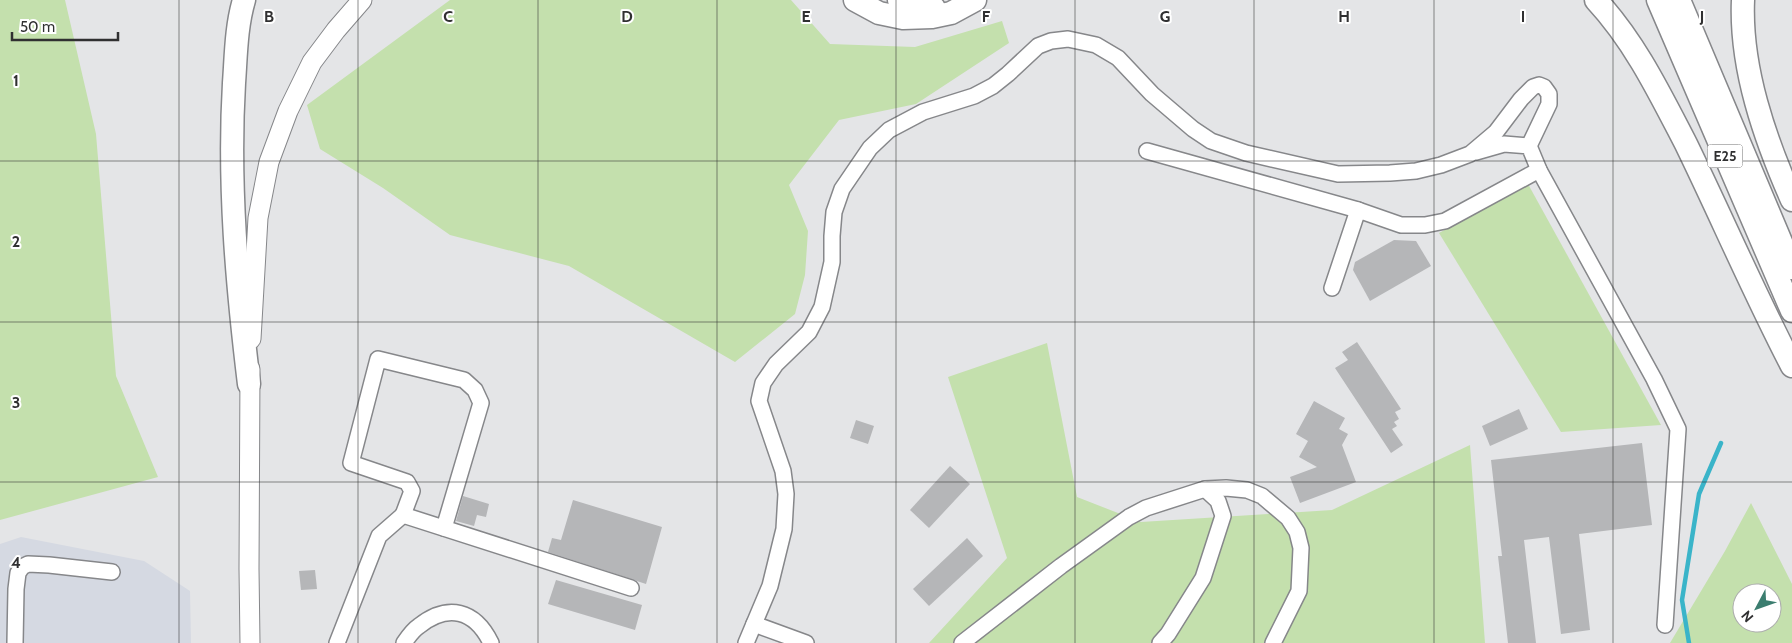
<svg xmlns="http://www.w3.org/2000/svg" width="1792" height="643" font-family="Cabin,sans-serif">
<style>
.built{fill:#d5d9e2}
.green{fill:#c4e0ad;fill-rule:evenodd}
.lines{fill:none;stroke-linecap:round;stroke-linejoin:round}
.stream{stroke:#3ab4c9;stroke-width:4.5}
.building{fill:#b5b6b8}
.minor-casing{stroke:#86878a;stroke-width:18}
.major-casing{stroke:#86878a;stroke-width:21}
.highway-casing{stroke:#86878a;stroke-width:25}
.minor{stroke:#fff;stroke-width:15}
.major{stroke:#fff;stroke-width:19}
.highway{stroke:#fff;stroke-width:22}
.grid{fill:none;stroke:#303031;stroke-width:1;stroke-opacity:0.55}
.labels{text-anchor:middle;stroke-width:4;stroke-linejoin:round;paint-order:stroke}
.shield{fill:#fff;stroke:#6e6e6f;stroke-width:1}
.shield-label{font-size:14px;font-weight:bold;fill:#303031}
.grid-label{font-size:16px;text-anchor:middle;font-weight:bold;fill:#303031;stroke:#fff;stroke-width:4;stroke-linejoin:round;paint-order:stroke}
</style>
<rect width="100%" height="100%" fill="#e4e5e7"/>
<!-- built -->
<path class="built" d="M21 537 144 561 190 591 191 643H0V544Z"/>
<!-- green -->
<g class="green">
<path d="M0 0H65L96 134 116 376 158 477 0 520Z"/>
<path d="M450 0H791L830 44 915 47 1002 21 1009 43 916 104 839 120 789 185 808 231 805 275 795 314 735 362 569 266 450 235 383 188 320 149 307 105Z"/>
<path d="M1528 184 1661 425 1561 432 1439 233Z"/>
<path d="M1047 343 1077 497 1141 522 1332 510 1470 445 1485 643H929L1007 558 948 377Z"/>
<path d="M1751 503 1792 584V643H1670L1725 551ZM1742 593H1772V623H1742Z"/>
</g>
<g class="lines">
<!-- stream -->
<path class="stream" d="M1689 643 1682 600 1699 494 1721 443"/>
</g>
<!-- building -->
<g class="building">
<path d="M1394 240 1416 241 1431 266 1370 301 1353 270 1355 262Z"/>
<path d="M1357 342 1401 409 1395 412 1399 419 1394 422 1397 426 1392 429 1403 445 1391 453 1335 368 1348 360 1342 352Z"/>
<path d="M1314 401 1345 418 1339 429 1348 434 1342 445 1356 482 1300 503 1290 477 1317 467 1299 457 1308 441 1296 434Z"/>
<path d="M1519 409 1528 429 1490 446 1482 426Z"/>
<path d="M856 420 874 426 868 444 850 438Z"/>
<path d="M1642 443 1652 525 1579 534 1590 630 1561 634 1549 537 1524 540 1536 643H1508L1498 556H1502L1491 460Z"/>
<path d="M950 466 970 484 929 528 910 510Z"/>
<path d="M463 496 489 504 486 517 477 515 474 526 456 521Z"/>
<path d="M573 500 662 527 646 584 548 552 552 538 561 540Z"/>
<path d="M967 538 983 556 929 606 913 589Z"/>
<path d="M315 570 317 589 301 590 299 571Z"/>
<path d="M556 580 642 605 635 630 548 604Z"/>
</g>
<g class="lines">
<defs>
<g id="minor">
<path d="M1147 151 1358 210"/>
<path d="M1476 152 1504 144 1529 146 1539 170 1654 379 1678 429 1665 625"/>
<path d="M1332 288 1358 210 1401 225H1425L1445 221 1539 170"/>
<path d="M403 515 412 491 407 482 351 463 378 359 464 380 475 390 481 403 444 528"/>
<path d="M754 624 806 643"/>
<path d="M15 643 16 589 18 573 22 567 28 564 49 565 112 572"/>
<path d="M337 643 379 536 403 515 631 588"/>
<path d="M404 643C408 637 413 630 419 626 448 603 475 610 491 643"/>
<path d="M746 643 770 586 784 529 786 494 783 471 759 401 763 383 776 364 809 332 822 307 832 262V236L834 212 842 189 870 148 889 130 923 112 974 96 993 86 1008 74 1038 46 1051 41 1068 39 1096 45 1118 58 1152 94 1193 129 1211 141 1246 153 1338 174 1390 173 1416 171 1441 165 1470 154 1496 132 1521 99 1533 87 1539 85 1544 87 1549 94V104L1529 146"/>
<path d="M962 643 1061 566 1129 517 1146 508 1205 489 1226 488 1247 490 1262 496 1288 518 1297 532 1301 548 1299 591 1273 643"/>
<path d="M1160 643 1168 634 1203 578 1223 516 1218 501 1205 489"/>
</g>
<g id="major">
<path d="M251 339 258 218 269 162 288 111 312 62 336 30 362 0"/>
<path d="M250 369 249 569 250 643"/>
</g>
<g id="highway">
<path d="M244 0C236 27 236 56 234 83 228 184 237 285 249 384"/>
<path d="M855 0 879 13 903 18 932 17 951 13 975 0"/>
<path d="M899 0 908 4 934 8"/>
<path d="M1596 0C1635 42 1660 94 1686 144 1722 218 1754 293 1792 366"/>
<path d="M1658 0 1792 311"/>
<path d="M1679 0 1792 268"/>
<path d="M1743 0C1740 68 1765 139 1792 200"/>
</g>
</defs>
<!-- minor casing -->
<use href="#minor" class="minor-casing"/>
<!-- major casing -->
<use href="#major" class="major-casing"/>
<!-- highway casing -->
<use href="#highway" class="highway-casing"/>
<!-- minor -->
<use href="#minor" class="minor"/>
<!-- major -->
<use href="#major" class="major"/>
<!-- highway -->
<use href="#highway" class="highway"/>
</g>
<!-- grid -->
<path class="grid" d="M179 0V643M358 0V643M538 0V643M717 0V643M896 0V643M1075 0V643M1254 0V643M1434 0V643M1613 0V643M0 161H1792M0 322H1792M0 482H1792"/>
<g class="labels">
<!-- shield labels -->
<rect class="shield" x="1707.5" y="144.5" width="35" height="23" rx="4"/>
<g class="shield-label">
<text x="1725" y="161">E25</text>
</g>
</g>
<g class="grid-label">
<text x="269" y="22">B</text>
<text x="448" y="22">C</text>
<text x="627" y="22">D</text>
<text x="806" y="22">E</text>
<text x="986" y="22">F</text>
<text x="1165" y="22">G</text>
<text x="1344" y="22">H</text>
<text x="1523" y="22">I</text>
<text x="1702" y="22">J</text>
<text x="16" y="86">1</text>
<text x="16" y="247">2</text>
<text x="16" y="408">3</text>
<text x="16" y="568">4</text>
</g>
<!-- north arrow -->
<g transform="translate(1757 608) rotate(229)"><circle r="24" fill="#ffffff" stroke="#acacad"/>
<path d="M0-4L9 19L0 12L-9 19Z" fill="#3b7d6f"/>
<text y="-8" font-size="14" font-weight="bold" text-anchor="middle" fill="#303031">N</text>
</g>
<!-- scale -->
<path d="M12 32v8h106v-8" fill="none" stroke="#303031" stroke-width="2.5"/>
<text x="20" y="32" font-size="15" fill="#303031" stroke="#ffffff" stroke-width="4" paint-order="stroke">50 m</text>
</svg>
